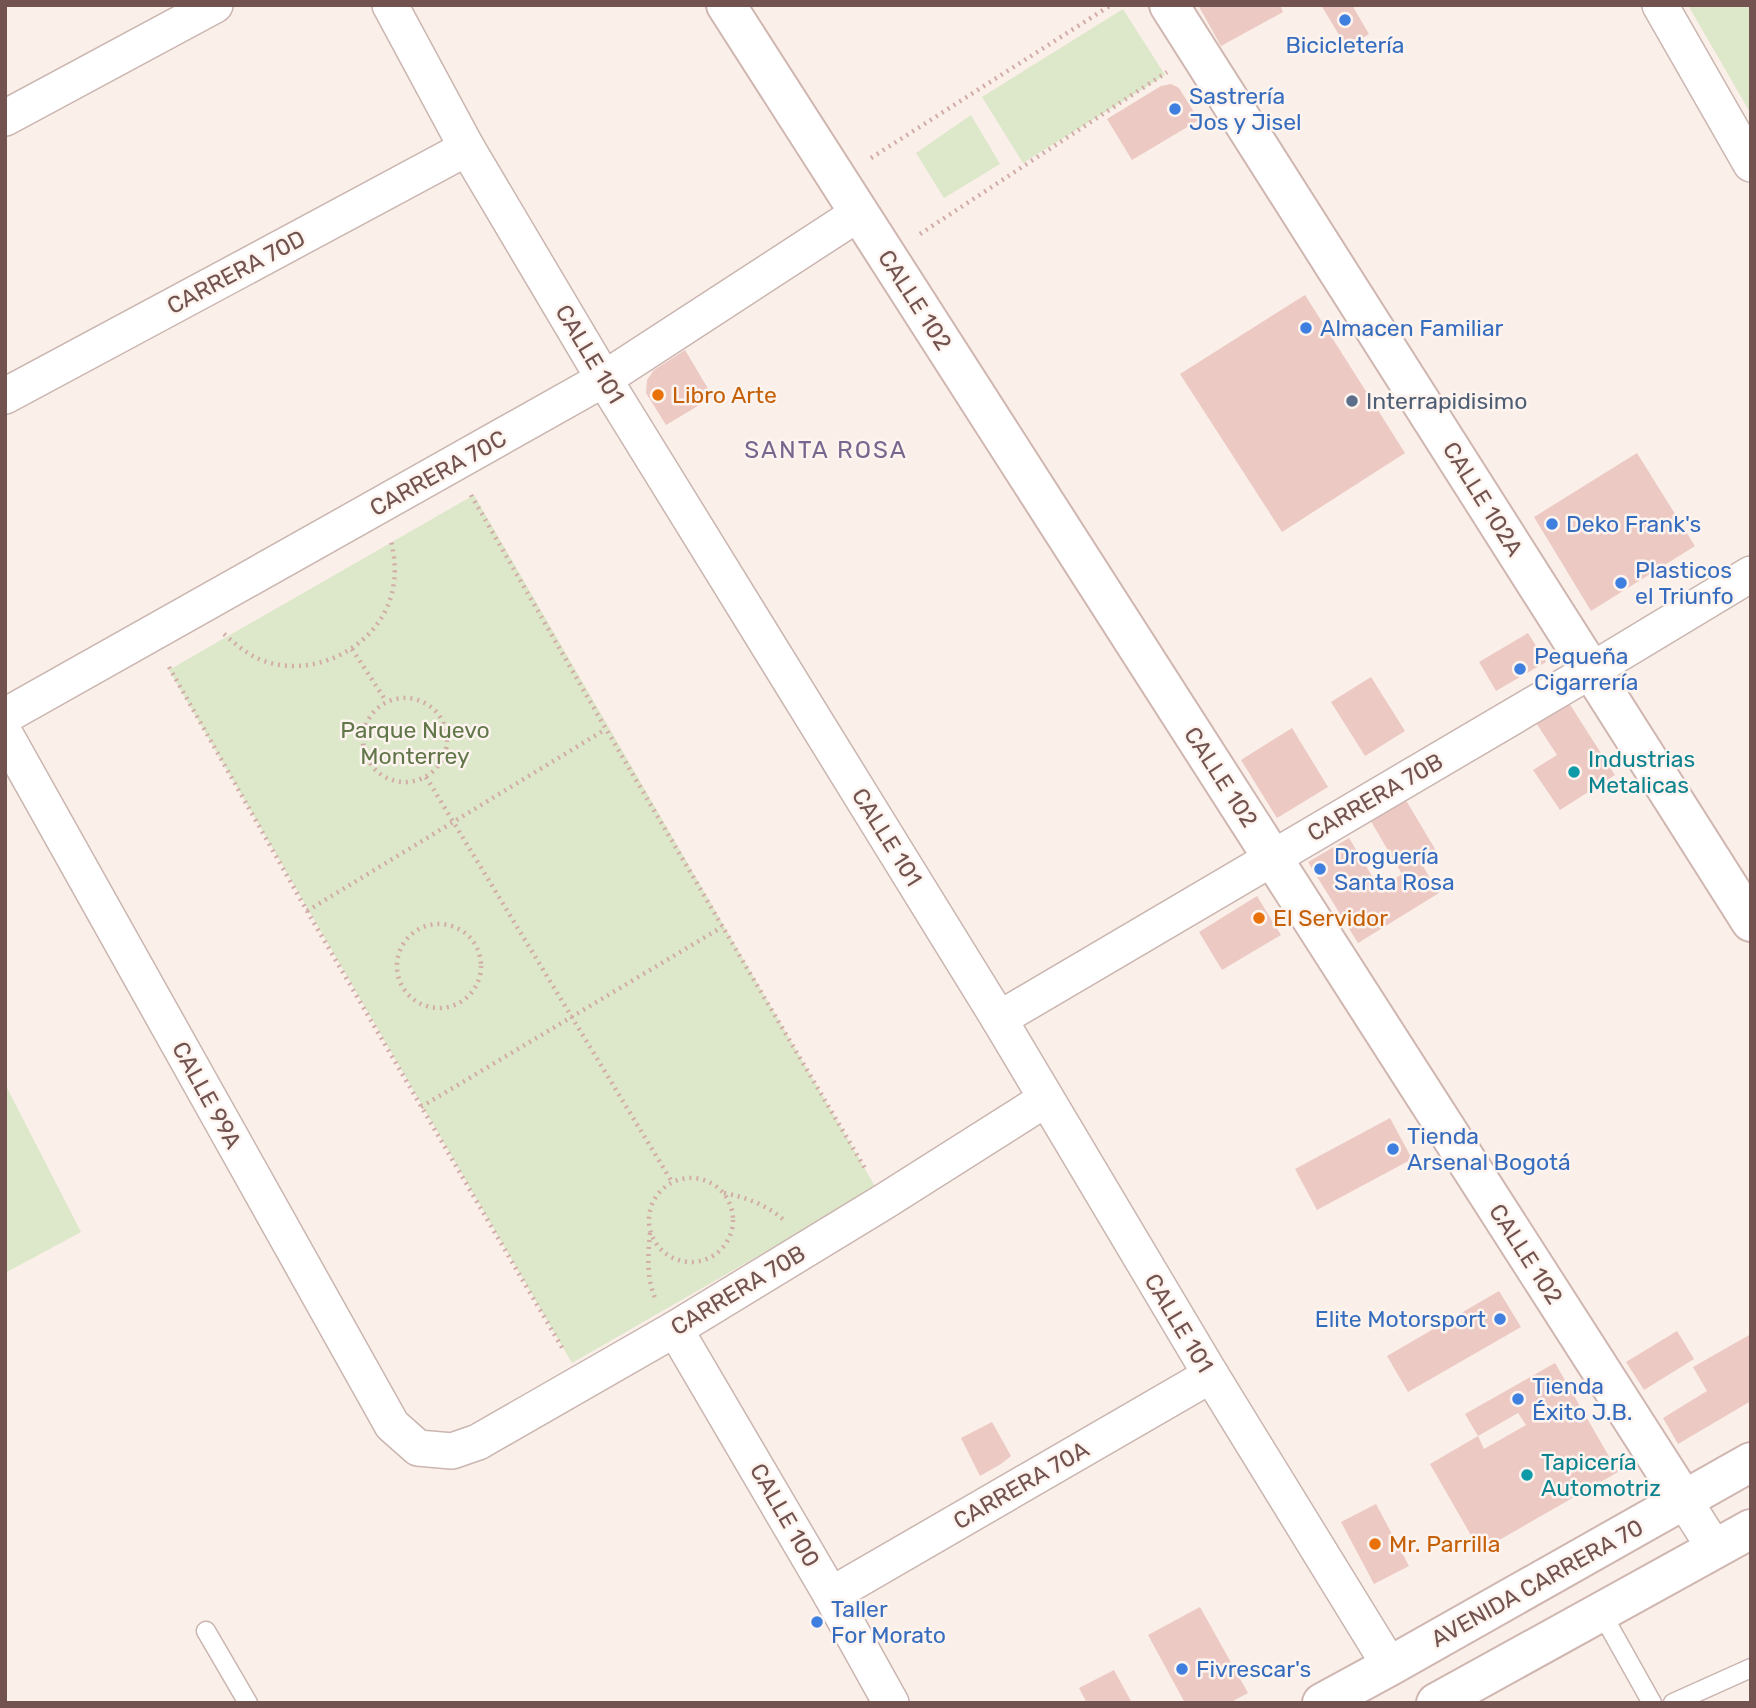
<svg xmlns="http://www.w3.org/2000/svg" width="1756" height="1708" font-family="Rubik,sans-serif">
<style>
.green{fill:#dde7c9}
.building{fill:#edc9c4}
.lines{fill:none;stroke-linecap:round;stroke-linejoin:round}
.lane-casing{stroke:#cbb5b0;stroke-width:21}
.street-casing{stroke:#cbb5b0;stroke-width:38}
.secondary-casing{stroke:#d0b6b1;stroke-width:42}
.path{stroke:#d2aca7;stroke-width:4.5;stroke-dasharray:2 5;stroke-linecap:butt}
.lane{stroke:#fff;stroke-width:18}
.street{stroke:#fff;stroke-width:35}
.secondary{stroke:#fff;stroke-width:38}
.shop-dot{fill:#3f7fe0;stroke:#fdf4ef;stroke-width:2.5}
.food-dot{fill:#e8710a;stroke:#fdf4ef;stroke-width:2.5}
.service-dot{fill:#5c6f8a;stroke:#fdf4ef;stroke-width:2.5}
.culture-dot{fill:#0f9aa8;stroke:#fdf4ef;stroke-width:2.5}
.labels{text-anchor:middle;stroke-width:5;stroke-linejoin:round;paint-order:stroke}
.shop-label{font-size:23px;fill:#366cbe;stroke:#fdf4ef;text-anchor:start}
.street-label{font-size:23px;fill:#72534f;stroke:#fdf4ef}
.food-label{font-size:23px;fill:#c56008;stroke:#fdf4ef;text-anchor:start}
.service-label{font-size:23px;fill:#4e5e75;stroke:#fdf4ef;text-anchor:start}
.park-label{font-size:23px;fill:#627749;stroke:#fdf4ef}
.culture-label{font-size:23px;fill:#0d838f;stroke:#fdf4ef;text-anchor:start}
.neighbourhood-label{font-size:24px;letter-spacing:2px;fill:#77678e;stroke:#fdf4ef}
</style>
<rect width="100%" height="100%" fill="#faefe9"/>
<!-- green -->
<g class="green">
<path d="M1688 5H1751V114Z"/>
<path d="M1123 9 1165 75 1023 163 982 97Z"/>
<path d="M971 115 1000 164 944 198 916 153Z"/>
<path d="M474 495 876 1188 572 1363 169 670Z"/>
<path d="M5 1084 81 1232 5 1273Z"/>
</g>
<!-- building -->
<g class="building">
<path d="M1198 5H1280L1283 12 1221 46Z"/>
<path d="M1321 5H1352L1369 34 1347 48Z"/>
<path d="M1171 84 1179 88 1199 120 1132 160 1107 119 1161 86Z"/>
<path d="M1305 295 1405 453 1282 532 1180 374Z"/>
<path d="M685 350 713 397 666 425 646 393 647 380 654 370Z"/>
<path d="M1637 453 1695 546 1591 611 1534 517Z"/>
<path d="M1528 633 1546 662 1496 691 1479 662Z"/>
<path d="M1371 677 1405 731 1365 756 1331 702Z"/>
<path d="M1560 689 1615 775 1560 810 1533 770 1557 755 1527 709Z"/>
<path d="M1292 728 1328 787 1277 818 1241 760Z"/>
<path d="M1404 797 1438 854 1421 863 1439 893 1358 943 1308 862 1349 838 1380 889 1402 874 1369 818Z"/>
<path d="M1257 896 1281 935 1222 970 1199 932Z"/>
<path d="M1390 1118 1412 1159 1317 1210 1295 1169Z"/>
<path d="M1499 1291 1521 1327 1408 1392 1387 1356Z"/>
<path d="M1677 1331 1694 1359 1644 1390 1626 1362Z"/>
<path d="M1751 1334V1401L1678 1444 1663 1418 1707 1391 1693 1367Z"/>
<path d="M1555 1363 1618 1472 1480 1551 1430 1464 1478 1436 1484 1449 1526 1425 1518 1413 1478 1436 1465 1414Z"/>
<path d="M992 1422 1011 1456 1001 1464 980 1476 961 1438Z"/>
<path d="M1376 1504 1409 1566 1374 1584 1341 1522Z"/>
<path d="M1200 1607 1248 1693 1229 1703H1185L1148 1635Z"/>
<path d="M1114 1670 1132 1703H1087L1079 1688Z"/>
</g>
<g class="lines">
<defs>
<g id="lane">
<path d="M1601 1612 1652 1703"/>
<path d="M206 1631 248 1703"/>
<path d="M1673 1703 1751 1668"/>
</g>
<g id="street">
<path d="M390 5 467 148 604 379 999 1019 1211 1375 1390 1666"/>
<path d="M1660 5 1751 164"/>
<path d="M5 118 215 5"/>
<path d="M5 396 467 148"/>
<path d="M5 716 604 379 859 213"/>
<path d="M5 734 392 1425 418 1448 452 1451 478 1442 675 1329 885 1201 1046 1099"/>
<path d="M999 1019 1592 670 1751 574"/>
<path d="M675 1329 831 1595 891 1703"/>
<path d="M1684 1500 1715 1549"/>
<path d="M831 1595 1211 1375"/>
</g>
<g id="secondary">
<path d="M726 5 1684 1500"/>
<path d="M1169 5 1751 922"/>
<path d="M1322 1703 1390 1666 1751 1462"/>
<path d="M1436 1703 1751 1529"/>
</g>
</defs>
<!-- lane casing -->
<use href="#lane" class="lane-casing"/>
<!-- street casing -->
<use href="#street" class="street-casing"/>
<!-- secondary casing -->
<use href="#secondary" class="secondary-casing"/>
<!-- path -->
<g class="path">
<path d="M871 158 1111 5"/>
<path d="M920 234 1167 72"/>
<path d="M471 495 606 729 866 1170"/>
<path d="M224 634C236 645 248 655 264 661 319 680 387 642 394 582 396 568 394 554 391 540"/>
<path d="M352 649 386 701"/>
<path d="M169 667 307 911 564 1351"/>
<circle cx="405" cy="740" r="42"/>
<path d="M426 777 672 1182"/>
<path d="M307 911 606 729"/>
<circle cx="439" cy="966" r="42"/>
<path d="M421 1107 722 927"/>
<circle cx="691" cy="1220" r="42"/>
<path d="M724 1193C748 1198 767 1205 785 1221"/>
<path d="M650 1233C648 1256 646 1278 656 1300"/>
</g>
<!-- lane -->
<use href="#lane" class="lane"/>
<!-- street -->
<use href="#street" class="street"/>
<!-- secondary -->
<use href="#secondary" class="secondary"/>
</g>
<!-- markers -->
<g class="shop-dot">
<circle cx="1345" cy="20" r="7"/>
<circle cx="1175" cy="109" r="7"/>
<circle cx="1306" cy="328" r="7"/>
<circle cx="1552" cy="524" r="7"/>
<circle cx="1621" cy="583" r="7"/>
<circle cx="1520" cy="669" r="7"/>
<circle cx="1320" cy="869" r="7"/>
<circle cx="1393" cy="1149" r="7"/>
<circle cx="1500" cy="1319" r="7"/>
<circle cx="1518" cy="1399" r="7"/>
<circle cx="817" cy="1622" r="7"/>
<circle cx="1182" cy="1669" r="7"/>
</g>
<g class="food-dot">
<circle cx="658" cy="395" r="7"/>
<circle cx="1259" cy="918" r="7"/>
<circle cx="1375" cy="1544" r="7"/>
</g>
<circle class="service-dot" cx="1352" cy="401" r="7"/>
<g class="culture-dot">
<circle cx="1574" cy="772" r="7"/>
<circle cx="1527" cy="1475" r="7"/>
</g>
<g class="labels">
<!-- shop labels -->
<g class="shop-label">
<text x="1345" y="53" text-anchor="middle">Bicicletería</text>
<text x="1189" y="104">Sastrería<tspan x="1189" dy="26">Jos y Jisel</tspan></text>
<text x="1320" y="336">Almacen Familiar</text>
<text x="1566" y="532">Deko Frank's</text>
<text x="1635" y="578">Plasticos<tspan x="1635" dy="26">el Triunfo</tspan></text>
<text x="1534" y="664">Pequeña<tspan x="1534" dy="26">Cigarrería</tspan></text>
<text x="1334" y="864">Droguería<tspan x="1334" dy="26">Santa Rosa</tspan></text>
<text x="1407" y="1144">Tienda<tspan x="1407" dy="26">Arsenal Bogotá</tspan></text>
<text x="1486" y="1327" text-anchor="end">Elite Motorsport</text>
<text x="1532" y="1394">Tienda<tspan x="1532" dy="26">Éxito J.B.</tspan></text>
<text x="831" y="1617">Taller<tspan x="831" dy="26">For Morato</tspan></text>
<text x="1196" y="1677">Fivrescar's</text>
</g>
<!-- street labels -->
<g class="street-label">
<text transform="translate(236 272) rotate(-28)" y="8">CARRERA 70D</text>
<text transform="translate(915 300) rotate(57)" y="8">CALLE 102</text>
<text transform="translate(590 354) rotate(59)" y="8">CALLE 101</text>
<text transform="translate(438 473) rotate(-29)" y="8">CARRERA 70C</text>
<text transform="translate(1483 499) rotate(58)" y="8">CALLE 102A</text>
<text transform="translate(1221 777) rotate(57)" y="8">CALLE 102</text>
<text transform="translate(1375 797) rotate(-30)" y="8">CARRERA 70B</text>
<text transform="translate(887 837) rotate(58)" y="8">CALLE 101</text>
<text transform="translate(207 1095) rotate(61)" y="8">CALLE 99A</text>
<text transform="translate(1526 1254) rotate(57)" y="8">CALLE 102</text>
<text transform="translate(738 1290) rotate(-31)" y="8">CARRERA 70B</text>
<text transform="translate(1179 1323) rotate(59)" y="8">CALLE 101</text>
<text transform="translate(1021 1485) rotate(-30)" y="8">CARRERA 70A</text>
<text transform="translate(785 1515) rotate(60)" y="8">CALLE 100</text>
<text transform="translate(1537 1583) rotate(-29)" y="8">AVENIDA CARRERA 70</text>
</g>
<!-- food labels -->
<g class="food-label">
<text x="672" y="403">Libro Arte</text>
<text x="1273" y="926">El Servidor</text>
<text x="1389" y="1552">Mr. Parrilla</text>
</g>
<!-- service labels -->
<g class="service-label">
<text x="1366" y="409">Interrapidisimo</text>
</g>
<!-- park labels -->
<g class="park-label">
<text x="415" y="738">Parque Nuevo<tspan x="415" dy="26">Monterrey</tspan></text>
</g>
<!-- culture labels -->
<g class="culture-label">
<text x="1588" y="767">Industrias<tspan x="1588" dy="26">Metalicas</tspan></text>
<text x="1541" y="1470">Tapicería<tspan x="1541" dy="26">Automotriz</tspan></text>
</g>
<!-- neighbourhood labels -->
<g class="neighbourhood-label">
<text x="826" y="458">SANTA ROSA</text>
</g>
</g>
<!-- border -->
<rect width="1756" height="1708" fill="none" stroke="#72534f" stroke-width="14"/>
</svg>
